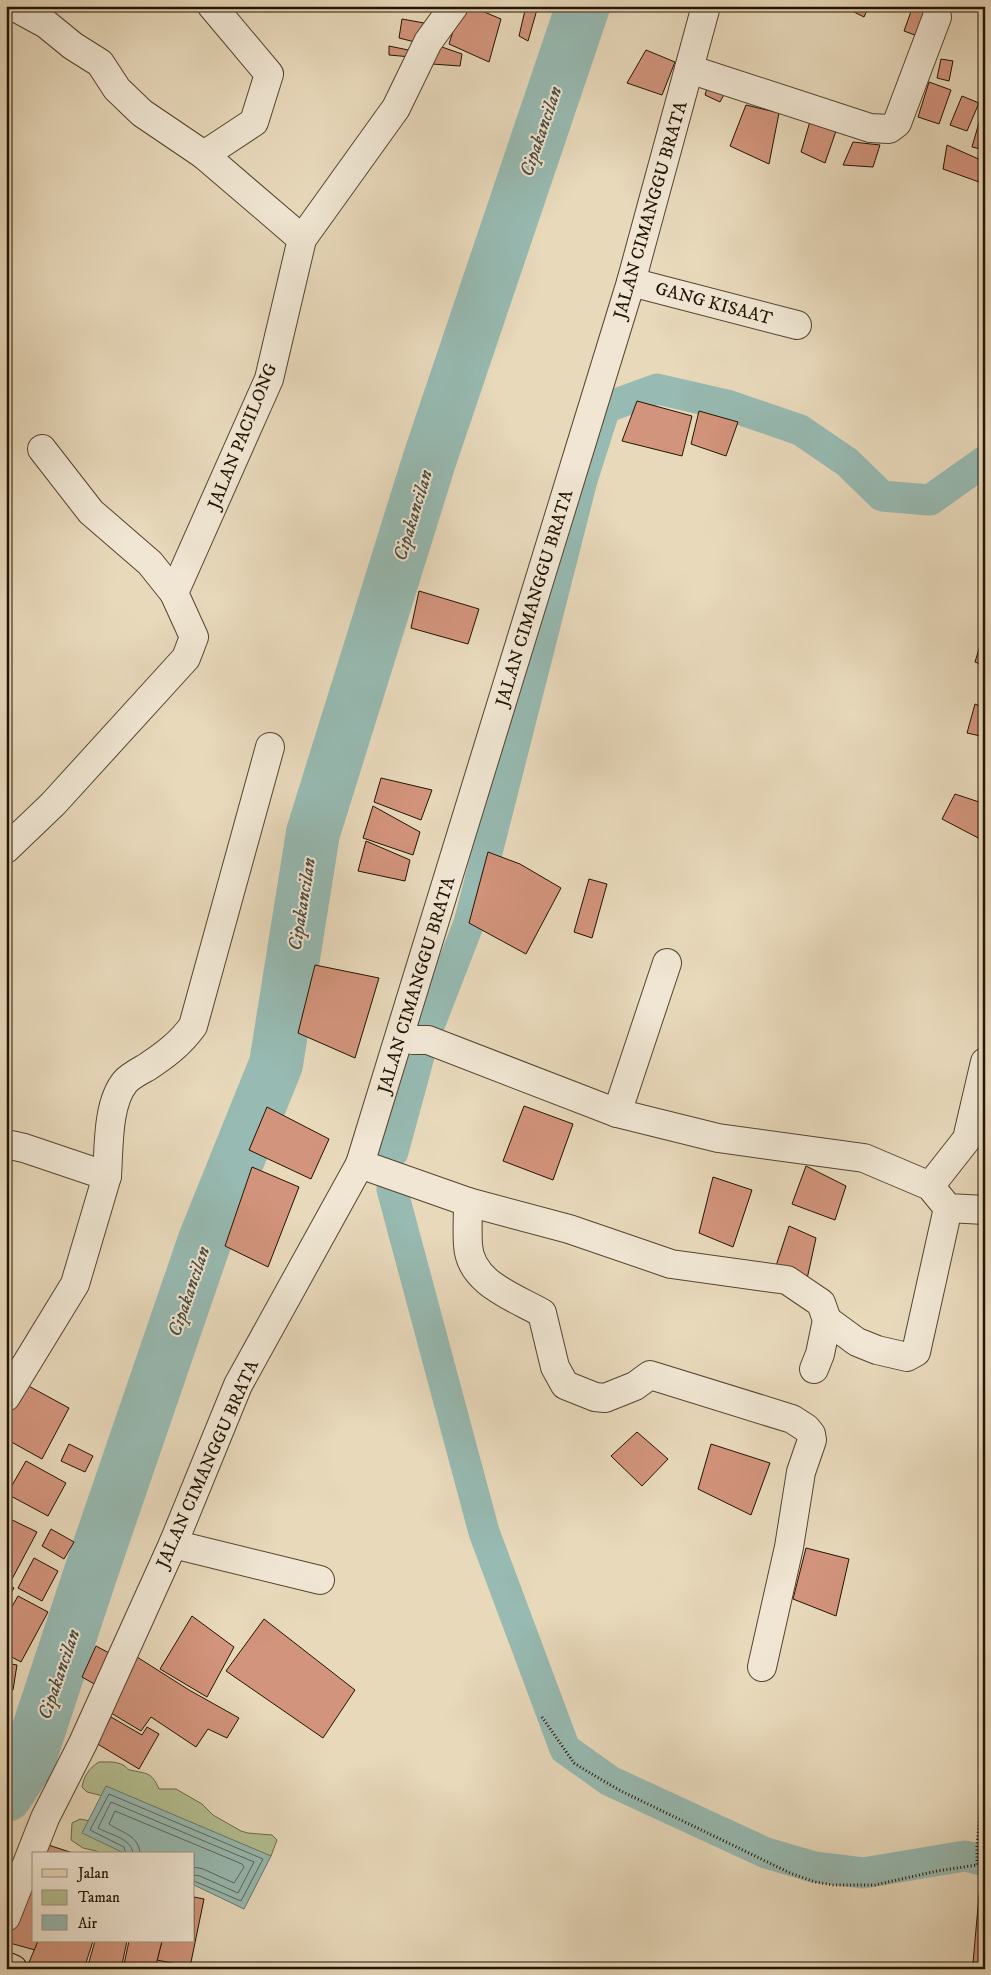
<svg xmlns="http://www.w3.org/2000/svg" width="991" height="1975" font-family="'IM FELL DW Pica',serif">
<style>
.green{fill:#b4bf91;stroke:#6c6948}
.water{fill:#97bab2;stroke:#69776b}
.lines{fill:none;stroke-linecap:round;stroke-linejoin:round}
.shore{stroke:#5d6659;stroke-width:1}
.stream{stroke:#69776b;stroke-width:9}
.canal{stroke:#97bab2;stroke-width:31}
.river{stroke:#97bab2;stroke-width:54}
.building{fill:#d2947c;stroke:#231300}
.minor-casing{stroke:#54442f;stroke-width:30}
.major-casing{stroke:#231300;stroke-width:30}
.path{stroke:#231300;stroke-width:3;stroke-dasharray:1 2.5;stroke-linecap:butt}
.minor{stroke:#f0e6d3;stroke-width:28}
.major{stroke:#e8d9bb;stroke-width:28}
.labels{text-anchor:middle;stroke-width:4;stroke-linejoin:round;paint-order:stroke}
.street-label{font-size:18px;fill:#231300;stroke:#f0e6d3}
.water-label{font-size:19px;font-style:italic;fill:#4c4d3e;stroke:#f0e6d3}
</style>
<rect width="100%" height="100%" fill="#e8d9bb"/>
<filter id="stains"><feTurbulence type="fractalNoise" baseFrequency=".004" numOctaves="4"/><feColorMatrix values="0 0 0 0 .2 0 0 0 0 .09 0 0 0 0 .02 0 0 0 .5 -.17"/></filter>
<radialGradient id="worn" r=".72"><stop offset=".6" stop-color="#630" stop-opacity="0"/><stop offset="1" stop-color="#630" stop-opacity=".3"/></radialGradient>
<!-- green -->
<g class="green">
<path d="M99 1762C106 1762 116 1761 123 1765 127 1767 126 1769 130 1770 147 1774 151 1771 159 1789H176L202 1804 213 1815 241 1831 248 1833 272 1835 277 1840 271 1856H263L107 1797 87 1792 82 1787C84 1776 89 1768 99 1762Z"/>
<path d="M80 1819 95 1822 172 1854H102L96 1851 83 1848 71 1840 72 1823Z"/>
</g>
<!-- water -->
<path class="water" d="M106 1786 271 1856 244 1909 194 1885V1854H126L82 1833Z"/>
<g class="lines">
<!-- shore -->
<g class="shore">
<path d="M126 1854 124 1847 90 1830 109 1794 263 1859 241 1901 194 1881"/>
<path d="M133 1854C132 1838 110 1835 98 1828L111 1802 254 1862 238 1893 200 1876 194 1875"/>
<path d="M140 1854C139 1835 122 1833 109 1824L115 1811 242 1864 244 1867 234 1883 203 1869 194 1867"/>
</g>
<!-- stream -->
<path class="stream" d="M29 1759 47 1778"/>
<!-- canal -->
<g class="canal">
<path d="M429 1026 469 923 582 480 605 408 657 389 727 405 800 430 847 462 882 496 930 500 985 461"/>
<path d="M393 1152 419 1056"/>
<path d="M392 1189 484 1532 565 1749 610 1781 766 1853 814 1867 863 1873 965 1856 985 1861"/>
</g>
<!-- river -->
<path class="river" d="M6 1795 29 1759 91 1572 205 1240 276 1064 313 833 430 458 583 6"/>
</g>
<!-- building -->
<g class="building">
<path d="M461 6H470L501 19 489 62 449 44Z"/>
<path d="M526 6H538L528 41 519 36Z"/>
<path d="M842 6H869L864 17Z"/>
<path d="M913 6H934L923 38 904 31Z"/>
<path d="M402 19 424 23 419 43 399 38Z"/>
<path d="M436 45 462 54 460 66 432 64Z"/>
<path d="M389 46 413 51 411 57 389 55Z"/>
<path d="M646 50 675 62 662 95 627 83Z"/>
<path d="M941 59 953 61 949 81 937 78Z"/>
<path d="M929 82 951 90 939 124 918 117Z"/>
<path d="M708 85 727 89 720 102 705 95Z"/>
<path d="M962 96 979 103 967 131 950 125Z"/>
<path d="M746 105 779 113 769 164 730 146Z"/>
<path d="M984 105H985V150L972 147Z"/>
<path d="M811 118 837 128 825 163 801 152Z"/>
<path d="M853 142 880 145 873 167 843 165Z"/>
<path d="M947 145 983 161 979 182 943 169Z"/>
<path d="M637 401 692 416 682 456 622 441Z"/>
<path d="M699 411 738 422 726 456 691 444Z"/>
<path d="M419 591 479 609 468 644 411 628Z"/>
<path d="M985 629V666L975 662Z"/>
<path d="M975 704 985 708V737L967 733Z"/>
<path d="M381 778 432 790 421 820 374 802Z"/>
<path d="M955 794 985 804 984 841 942 819Z"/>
<path d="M373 806 420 832 413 855 363 838Z"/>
<path d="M366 841 410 860 405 881 358 871Z"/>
<path d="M488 852 520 864 561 888 526 954 469 923Z"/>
<path d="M589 879 607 884 592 938 574 932Z"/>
<path d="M315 965 379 978 355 1058 298 1033Z"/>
<path d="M524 1106 573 1124 553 1180 503 1161Z"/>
<path d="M267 1107 329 1139 311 1179 249 1150Z"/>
<path d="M806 1166 846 1186 835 1220 792 1204Z"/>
<path d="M252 1167 299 1187 268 1267 225 1246Z"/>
<path d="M713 1177 752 1190 733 1247 699 1233Z"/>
<path d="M789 1226 816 1238 807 1279 775 1269Z"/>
<path d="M23 1383 69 1408 42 1459 6 1439V1414Z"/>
<path d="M637 1432 668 1459 642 1486 611 1456Z"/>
<path d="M69 1444 93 1456 85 1472 61 1461Z"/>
<path d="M711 1444 770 1463 751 1515 698 1489Z"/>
<path d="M26 1461 66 1483 48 1516 7 1494Z"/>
<path d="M6 1517 37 1532 12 1579 6 1576Z"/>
<path d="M51 1529 74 1542 64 1559 42 1546Z"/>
<path d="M806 1548 849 1559 836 1616 793 1599Z"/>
<path d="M34 1558 58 1571 42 1601 18 1588Z"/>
<path d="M6 1584 14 1588 6 1602Z"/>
<path d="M18 1596 48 1612 21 1662 6 1654V1617Z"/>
<path d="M192 1616 234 1647 207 1697 160 1669Z"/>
<path d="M264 1619 355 1690 323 1738 226 1671Z"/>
<path d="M96 1646 111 1654 96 1685 82 1677Z"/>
<path d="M137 1657 189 1690 239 1718 227 1738 208 1729 196 1747 151 1717 141 1731 106 1710Z"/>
<path d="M6 1663 17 1665 13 1690 6 1688Z"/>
<path d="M111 1717 142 1735 147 1727 159 1734 139 1769 96 1743Z"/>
<path d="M42 1843 73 1853 38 1854Z"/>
<path d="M34 1863V1941H38L35 1950 6 1942V1933Z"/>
<path d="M980 1884H985V1965L973 1963Z"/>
<path d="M194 1897 204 1899 190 1967 157 1960 162 1941H194Z"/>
<path d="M38 1941H93L84 1969 27 1967Z"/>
<path d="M95 1941H127L121 1969H87Z"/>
<path d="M129 1941H162L155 1969H123Z"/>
</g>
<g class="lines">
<defs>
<g id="minor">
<path d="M13 6 46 24 73 46 100 63 117 89 142 113 204 155"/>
<path d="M689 69 870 128 889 129 897 123 937 17"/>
<path d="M302 239 396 108 428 42 454 6"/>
<path d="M631 282 797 325"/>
<path d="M42 449 91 512 150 563 174 593"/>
<path d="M6 849 53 804 186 658 194 637 174 593 269 379 302 239 204 155 254 122 269 74 212 6"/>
<path d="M400 1037 413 1040H428L617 1113 718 1138 864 1158 930 1186 948 1208 985 1210"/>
<path d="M617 1113 667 963"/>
<path d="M6 1144 24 1148 107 1176 75 1284 6 1397"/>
<path d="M360 1164 468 1202C468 1216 467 1231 468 1245 470 1283 514 1297 542 1313L555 1367 565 1385 595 1397 605 1398 635 1386 650 1375 792 1419 806 1428 811 1434 812 1440 801 1472 789 1547 762 1667"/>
<path d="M107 1176C109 1148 107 1104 125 1082 130 1076 140 1071 147 1067 165 1055 180 1044 193 1026L270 747"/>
<path d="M930 1186 967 1139 985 1062"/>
<path d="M468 1202 569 1229 671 1264 787 1280 821 1303 827 1320"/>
<path d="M814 1369 820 1354 827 1320 857 1342 877 1350 907 1357 916 1352 948 1208"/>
<path d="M173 1544 320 1580"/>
<path d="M6 1917 45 1818 83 1743 173 1544 238 1385 360 1164 631 282 706 6"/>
</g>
<path id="major" d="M6 1966 13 1969"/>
</defs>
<!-- minor casing -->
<use href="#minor" class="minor-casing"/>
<!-- major casing -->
<use href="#major" class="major-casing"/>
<!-- path -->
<path class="path" d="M542 1717 574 1763 590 1773 621 1791 790 1873 815 1882 833 1885H875L937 1871 977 1865V1845L982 1795 985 1794"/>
<!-- minor -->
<use href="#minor" class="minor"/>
<!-- major -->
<use href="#major" class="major"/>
</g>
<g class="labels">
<!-- street labels -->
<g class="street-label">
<text transform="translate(650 210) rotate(-74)" y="6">JALAN CIMANGGU BRATA</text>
<text transform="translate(714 303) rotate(15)" y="6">GANG KISAAT</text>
<text transform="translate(242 436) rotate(-68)" y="6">JALAN PACILONG</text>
<text transform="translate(534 598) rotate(-73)" y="6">JALAN CIMANGGU BRATA</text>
<text transform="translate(416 985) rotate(-73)" y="6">JALAN CIMANGGU BRATA</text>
<text transform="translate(207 1464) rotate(-66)" y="6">JALAN CIMANGGU BRATA</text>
</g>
<!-- water labels -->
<g class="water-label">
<text transform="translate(540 131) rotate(-71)" y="7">Cipakancilan</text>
<text transform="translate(412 515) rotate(-73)" y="7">Cipakancilan</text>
<text transform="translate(301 904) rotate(-81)" y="7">Cipakancilan</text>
<text transform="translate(188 1291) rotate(-71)" y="7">Cipakancilan</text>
<text transform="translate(58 1674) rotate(-71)" y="7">Cipakancilan</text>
</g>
</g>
<!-- margin -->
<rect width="991" height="1975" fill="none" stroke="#e8d9bb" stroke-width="25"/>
<rect x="8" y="8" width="976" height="1960" fill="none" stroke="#231300" stroke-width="2.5"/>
<rect x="12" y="12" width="966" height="1950" fill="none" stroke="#231300"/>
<!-- legend -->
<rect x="32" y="1852" width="162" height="90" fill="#f0e6d3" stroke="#9e927f"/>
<rect x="42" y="1869" width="25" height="8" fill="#e8d9bb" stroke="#9e927f"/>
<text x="78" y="1878" font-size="15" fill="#231300">Jalan</text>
<rect x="42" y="1890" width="25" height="15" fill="#b4bf91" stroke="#9e927f"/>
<text x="78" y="1902" font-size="15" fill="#231300">Taman</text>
<rect x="42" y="1915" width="25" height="15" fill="#97bab2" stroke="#9e927f"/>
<text x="78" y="1928" font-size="15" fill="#231300">Air</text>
<rect width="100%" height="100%" filter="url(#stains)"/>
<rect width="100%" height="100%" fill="url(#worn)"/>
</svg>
